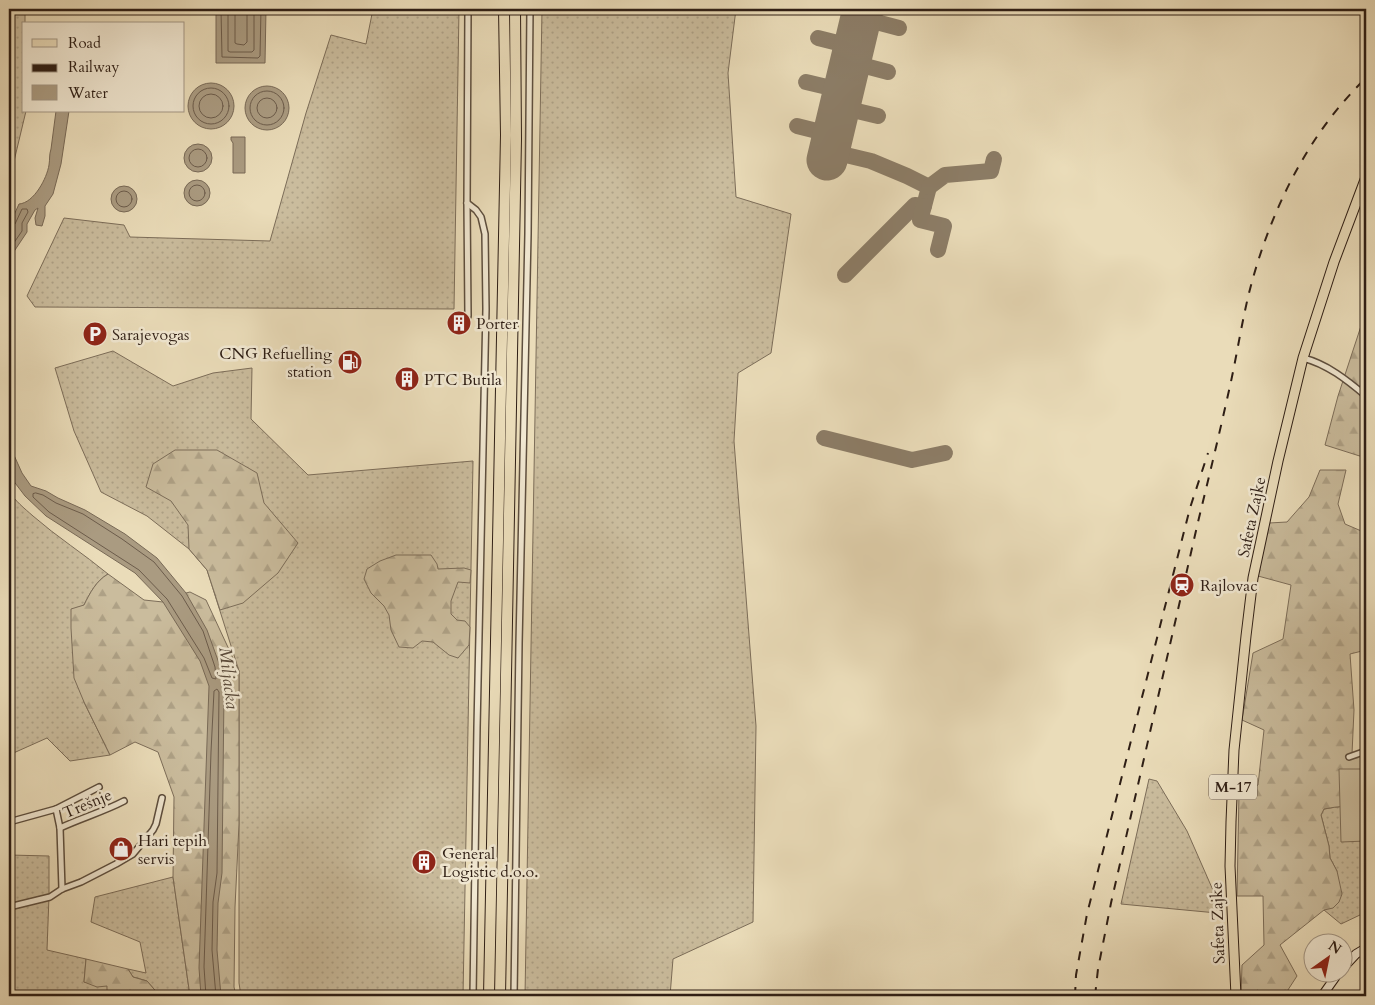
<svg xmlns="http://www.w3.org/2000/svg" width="1375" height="1005" font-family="Cardo,serif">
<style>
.grass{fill:url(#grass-dots);stroke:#7c6d59}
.forest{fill:url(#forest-firs);stroke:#7c6d59}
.park{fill:#cabc9d;stroke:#7c6d59}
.water{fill:#aa9b81;stroke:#786956}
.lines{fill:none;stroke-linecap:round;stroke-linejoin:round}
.shore{stroke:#6c5c4b;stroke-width:1}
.taxiway{stroke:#8c7d67;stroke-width:16}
.runway{stroke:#8c7d67;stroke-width:41}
.street-casing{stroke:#5d4e3e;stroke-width:8}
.secondary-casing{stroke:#2e1e15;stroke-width:10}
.primary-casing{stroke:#2e1e15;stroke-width:11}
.highway-casing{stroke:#2e1e15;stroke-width:12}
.street{stroke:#f1e8d2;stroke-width:5}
.secondary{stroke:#f1e8d2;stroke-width:8}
.primary{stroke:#eadcb9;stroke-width:9}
.highway{stroke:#eadcb9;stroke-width:10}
.rail{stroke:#2e1e15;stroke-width:2;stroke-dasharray:9 9;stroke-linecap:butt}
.labels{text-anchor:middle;stroke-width:5;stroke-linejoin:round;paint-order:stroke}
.shield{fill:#f1e8d2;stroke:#685b4e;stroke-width:1}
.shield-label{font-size:15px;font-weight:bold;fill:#2e1e15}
.poi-label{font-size:16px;fill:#2e1e15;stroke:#f1e8d2;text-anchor:start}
.street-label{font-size:16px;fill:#2e1e15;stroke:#f1e8d2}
.water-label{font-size:18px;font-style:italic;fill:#594a3b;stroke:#f1e8d2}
</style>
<defs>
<pattern id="grass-dots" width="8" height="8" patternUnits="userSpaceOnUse" patternTransform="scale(1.25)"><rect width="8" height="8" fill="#cabc9d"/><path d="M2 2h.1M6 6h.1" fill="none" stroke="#aea186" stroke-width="1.8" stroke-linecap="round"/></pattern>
<pattern id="forest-firs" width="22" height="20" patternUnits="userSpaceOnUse" patternTransform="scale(1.25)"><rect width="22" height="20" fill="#cabc9d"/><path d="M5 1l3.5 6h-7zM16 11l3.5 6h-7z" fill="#aea186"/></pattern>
</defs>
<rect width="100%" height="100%" fill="#eadcb9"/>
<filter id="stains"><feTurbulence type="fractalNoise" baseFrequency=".004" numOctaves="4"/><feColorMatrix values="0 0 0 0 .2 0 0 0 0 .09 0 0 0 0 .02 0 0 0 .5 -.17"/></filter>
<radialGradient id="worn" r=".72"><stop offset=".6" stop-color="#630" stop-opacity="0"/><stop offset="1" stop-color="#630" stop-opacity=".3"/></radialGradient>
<!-- grass -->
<g class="grass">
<path d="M9 9H23L25 13V24H24V111H26L9 182Z"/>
<path d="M373 9H459L454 309 35 307 27 296 64 218 124 225 130 237 270 241 306 113 331 35 366 44Z"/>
<path d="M542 9H736L728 73 736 197 791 214 771 353 738 373 734 441 756 726 753 922 673 959 670 996H525Z"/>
<path d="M113 351 173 386 213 373 252 368 251 419 308 475 473 461 463 996H241L239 983V671L207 570 189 549 147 516 101 492 74 431 55 368Z"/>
<path d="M9 491C15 501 24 508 33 516 57 537 84 554 108 574 96 581 90 593 84 605V702L110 755 70 761 47 738 9 755Z"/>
<path d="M1149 779 1157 781 1187 831 1216 897 1217 913 1121 904Z"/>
<path d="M1366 804V919L1362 914 1341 924 1324 910 1337 871 1330 858 1329 846 1321 815 1324 809C1338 806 1352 806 1366 804Z"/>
<path d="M9 855 49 856V896L47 950 86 959 84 982 108 986 107 996H9Z"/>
<path d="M173 877 190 996H160L147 981 133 977 128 969 146 973 140 942 91 922 95 897Z"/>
</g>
<!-- forest -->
<g class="forest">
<path d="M1366 318V458L1325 445 1338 396 1362 323Z"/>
<path d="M175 450H217L257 473 264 503 298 543 278 573 243 603 220 610 207 570 189 549 188 525 171 501 146 487 153 464Z"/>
<path d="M1320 470H1346L1338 504 1345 524 1366 533V591L1363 594 1366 599V650L1350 654 1354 710 1352 754 1366 758V804C1352 806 1338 806 1324 809L1321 815 1329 846 1330 858 1337 871 1342 894 1339 902 1333 908 1324 910 1280 945 1297 976 1284 996H1241L1242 965 1264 945 1263 896H1237L1239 793 1258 785 1264 730 1242 720 1253 653 1283 639 1291 585 1258 576 1269 523 1287 522 1309 497Z"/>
<path d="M396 555H431L437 564 438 569 464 568 471 570 470 583 458 582 451 601V614L457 620 465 621 470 627 469 645 458 658 449 655 433 642 422 641 413 648 399 647 391 630 389 615 384 606 371 593 364 579 367 569 380 561Z"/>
<path d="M108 574 144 600 163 602 174 596 190 592 206 600 239 671V824L235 907 234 987 236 996H190L173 877 174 797 158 752 135 742 110 755 84 702 74 678 71 628V609L84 605C90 593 96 581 108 574Z"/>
<path d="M86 959 128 969 133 977 147 981 160 996H107V986L97 987 84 982Z"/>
</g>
<!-- park -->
<path class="park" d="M1366 769V841L1341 842 1339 769Z"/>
<!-- water -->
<g class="water">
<path d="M216 9H266L265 63H216Z"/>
<circle cx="211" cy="106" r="23"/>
<circle cx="267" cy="108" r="22"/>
<path d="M56 111H69L61 164 53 194 45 206V216L42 226 36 225 35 218 38 208 35 210 27 224V232L9 259V226L19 204C34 203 47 178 49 165 50 159 49 155 51 149Z"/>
<path d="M231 137H245V173H233V143L231 140Z"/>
<circle cx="198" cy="158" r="14"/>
<circle cx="197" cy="193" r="13"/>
<circle cx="124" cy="199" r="13"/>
<path d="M9 444 22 473 31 486 46 491 58 498 85 510 125 534 157 558 186 593 207 630 220 666 224 691 222 873 218 903 217 950 221 996H201L199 968 209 686 200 661 163 602 135 573 46 516 25 496 9 475Z"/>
</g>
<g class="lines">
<!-- shore -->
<g class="shore">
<path d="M221 9 222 57 258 58 260 56 261 9"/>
<path d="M228 9V51L230 52H252L254 50V9"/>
<path d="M235 9V43L237 44 244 45 247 42V9"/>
<circle cx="211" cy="106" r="18"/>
<circle cx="267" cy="108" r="17"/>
<circle cx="211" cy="106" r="12"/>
<circle cx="267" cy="108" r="10"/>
<circle cx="198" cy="158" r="9"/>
<circle cx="197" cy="193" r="8"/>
<circle cx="124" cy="199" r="8"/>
<path d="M9 227 15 224 22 209H27L28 212 22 223V231L9 250"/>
<path d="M36 493 43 495 56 503 83 514 122 539 154 562 182 596 203 631 215 667 216 679 212 678 204 658 167 599 139 570 49 512 33 497V494Z"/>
<path d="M206 996 204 967 211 752 214 691 217 689 219 692 217 873 213 902 212 950 216 996"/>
</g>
<!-- taxiway -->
<g class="taxiway">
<path d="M861 18 899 28"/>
<path d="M818 38 854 47"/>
<path d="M850 62 888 72"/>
<path d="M806 82 844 91"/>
<path d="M840 107 878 116"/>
<path d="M797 126 833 135"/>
<path d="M829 151 871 161 907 176 929 187 924 206 915 205 845 275"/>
<path d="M929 187 945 175 991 171 994 159"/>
<path d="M924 206 920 220 944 226 938 250"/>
<path d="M824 438 912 460 945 453"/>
</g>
<!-- runway -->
<path class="runway" d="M827 160 863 9"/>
<defs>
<g id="street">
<path d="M467 203 476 210 481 217 485 234 486 309 477 728 473 996"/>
<path d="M468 316 467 203 468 9"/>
<path d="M1303 358C1327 364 1347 380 1366 396"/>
<path d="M1349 757 1366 751"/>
<path d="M56 809 99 787"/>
<path d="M9 822 56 809 60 828 62 889"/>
<path d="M60 828C81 818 103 812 124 801"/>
<path d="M9 907 50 897 62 889 81 882 116 864 133 854 153 830 156 824 162 798"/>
<path d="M514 996 519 644 528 234 530 9"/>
</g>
<g id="secondary">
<path d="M1342 969 1356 954 1366 948"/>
<path d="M1322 996 1339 972"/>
</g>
<path id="primary" d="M1236 996 1230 866 1231 822 1234 750 1246 636 1253 578 1278 461 1303 358 1334 262 1366 177"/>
<g id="highway">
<path d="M489 996 506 135 504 9"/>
<path d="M500 996 516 139 515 9"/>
</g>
</defs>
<!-- street casing -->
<use href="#street" class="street-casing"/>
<!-- secondary casing -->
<use href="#secondary" class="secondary-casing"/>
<!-- primary casing -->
<use href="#primary" class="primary-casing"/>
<!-- highway casing -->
<use href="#highway" class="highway-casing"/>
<!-- street -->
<use href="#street" class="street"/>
<!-- secondary -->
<use href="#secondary" class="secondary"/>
<!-- primary -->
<use href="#primary" class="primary"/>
<!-- highway -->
<use href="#highway" class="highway"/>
<!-- rail -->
<g class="rail">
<path d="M1075 996 1076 975 1087 914 1190 508 1208 453"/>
<path d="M1095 996 1098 969 1111 903C1140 776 1169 649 1198 522 1209 477 1220 431 1230 386 1238 350 1243 313 1253 278 1274 204 1310 132 1366 78"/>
</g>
</g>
<!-- icons -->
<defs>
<symbol id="building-disc" viewBox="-11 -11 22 22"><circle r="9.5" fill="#8f2418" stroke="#f1e8d2"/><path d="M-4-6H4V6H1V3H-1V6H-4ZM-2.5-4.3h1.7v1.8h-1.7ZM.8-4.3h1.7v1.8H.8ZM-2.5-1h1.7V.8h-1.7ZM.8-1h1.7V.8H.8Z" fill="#fff"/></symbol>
<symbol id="parking-disc" viewBox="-11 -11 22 22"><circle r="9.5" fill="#8f2418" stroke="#f1e8d2"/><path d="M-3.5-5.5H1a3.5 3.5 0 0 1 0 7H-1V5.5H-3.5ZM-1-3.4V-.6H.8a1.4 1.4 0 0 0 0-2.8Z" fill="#fff"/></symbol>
<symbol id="fuel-disc" viewBox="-11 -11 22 22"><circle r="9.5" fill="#8f2418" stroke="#f1e8d2"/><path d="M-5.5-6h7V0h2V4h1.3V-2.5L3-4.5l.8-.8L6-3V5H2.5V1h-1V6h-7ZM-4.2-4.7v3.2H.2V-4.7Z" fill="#fff"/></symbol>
<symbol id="station-disc" viewBox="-11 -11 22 22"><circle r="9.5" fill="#8f2418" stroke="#f1e8d2"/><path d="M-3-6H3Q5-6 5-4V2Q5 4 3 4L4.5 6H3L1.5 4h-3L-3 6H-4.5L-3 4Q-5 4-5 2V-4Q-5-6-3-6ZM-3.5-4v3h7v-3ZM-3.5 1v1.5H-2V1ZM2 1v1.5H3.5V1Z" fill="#fff"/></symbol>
<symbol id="shop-disc" viewBox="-11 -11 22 22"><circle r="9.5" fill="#8f2418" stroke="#f1e8d2"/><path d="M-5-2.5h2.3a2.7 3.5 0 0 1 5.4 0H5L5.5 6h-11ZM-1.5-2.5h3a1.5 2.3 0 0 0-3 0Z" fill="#fff"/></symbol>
</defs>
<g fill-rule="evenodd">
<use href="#building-disc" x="445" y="309" width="28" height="28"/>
<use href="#parking-disc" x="81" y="320" width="28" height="28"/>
<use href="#fuel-disc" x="336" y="348" width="28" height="28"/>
<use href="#building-disc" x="393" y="365" width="28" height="28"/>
<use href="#station-disc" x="1168" y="571" width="28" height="28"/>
<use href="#shop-disc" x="107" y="835" width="28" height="28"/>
<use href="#building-disc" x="410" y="848" width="28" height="28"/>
</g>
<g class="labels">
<!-- shield labels -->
<rect class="shield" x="1209" y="774.5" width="48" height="25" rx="4"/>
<g class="shield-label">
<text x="1233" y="792">M-17</text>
</g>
<!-- poi labels -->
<g class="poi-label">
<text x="476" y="329">Porter</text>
<text x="112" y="340">Sarajevogas</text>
<text x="332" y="359" text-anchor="end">CNG Refuelling<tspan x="332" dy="18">station</tspan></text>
<text x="424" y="385">PTC Butila</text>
<text x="1200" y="591">Rajlovac</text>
<text x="138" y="846">Hari tepih<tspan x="138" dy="18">servis</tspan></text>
<text x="442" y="859">General<tspan x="442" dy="18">Logistic d.o.o.</tspan></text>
</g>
<!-- street labels -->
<g class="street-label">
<text transform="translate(1251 517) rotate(-78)" y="6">Safeta Zajke</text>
<text transform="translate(87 803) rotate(-23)" y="6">Trešnje</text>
<text transform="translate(1217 923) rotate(-92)" y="6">Safeta Zajke</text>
</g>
<!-- water labels -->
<g class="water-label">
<text transform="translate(229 678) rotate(83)" y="6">Miljacka</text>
</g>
</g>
<!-- margin -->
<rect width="1375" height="1005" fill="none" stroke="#eadcb9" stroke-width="30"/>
<rect x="10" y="10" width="1355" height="985" fill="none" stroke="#2e1e15" stroke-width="2.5"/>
<rect x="15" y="15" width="1345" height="975" fill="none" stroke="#2e1e15"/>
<!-- legend -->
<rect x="22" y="22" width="162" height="90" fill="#f1e8d2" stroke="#a39786"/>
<rect x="32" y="39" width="25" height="8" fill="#eadcb9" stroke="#a39786"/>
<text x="68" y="48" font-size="15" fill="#2e1e15">Road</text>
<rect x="32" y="64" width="25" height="8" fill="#2e1e15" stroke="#a39786"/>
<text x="68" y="72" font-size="15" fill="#2e1e15">Railway</text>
<rect x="32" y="85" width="25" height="15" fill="#aa9b81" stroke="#a39786"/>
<text x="68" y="98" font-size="15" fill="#2e1e15">Water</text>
<!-- north arrow -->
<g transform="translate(1328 958) rotate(33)"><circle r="24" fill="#f1e8d2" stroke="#a39786"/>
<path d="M0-4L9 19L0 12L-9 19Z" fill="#8f2418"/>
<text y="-8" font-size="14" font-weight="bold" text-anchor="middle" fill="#2e1e15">N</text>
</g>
<rect width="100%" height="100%" filter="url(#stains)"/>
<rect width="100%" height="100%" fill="url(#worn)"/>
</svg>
